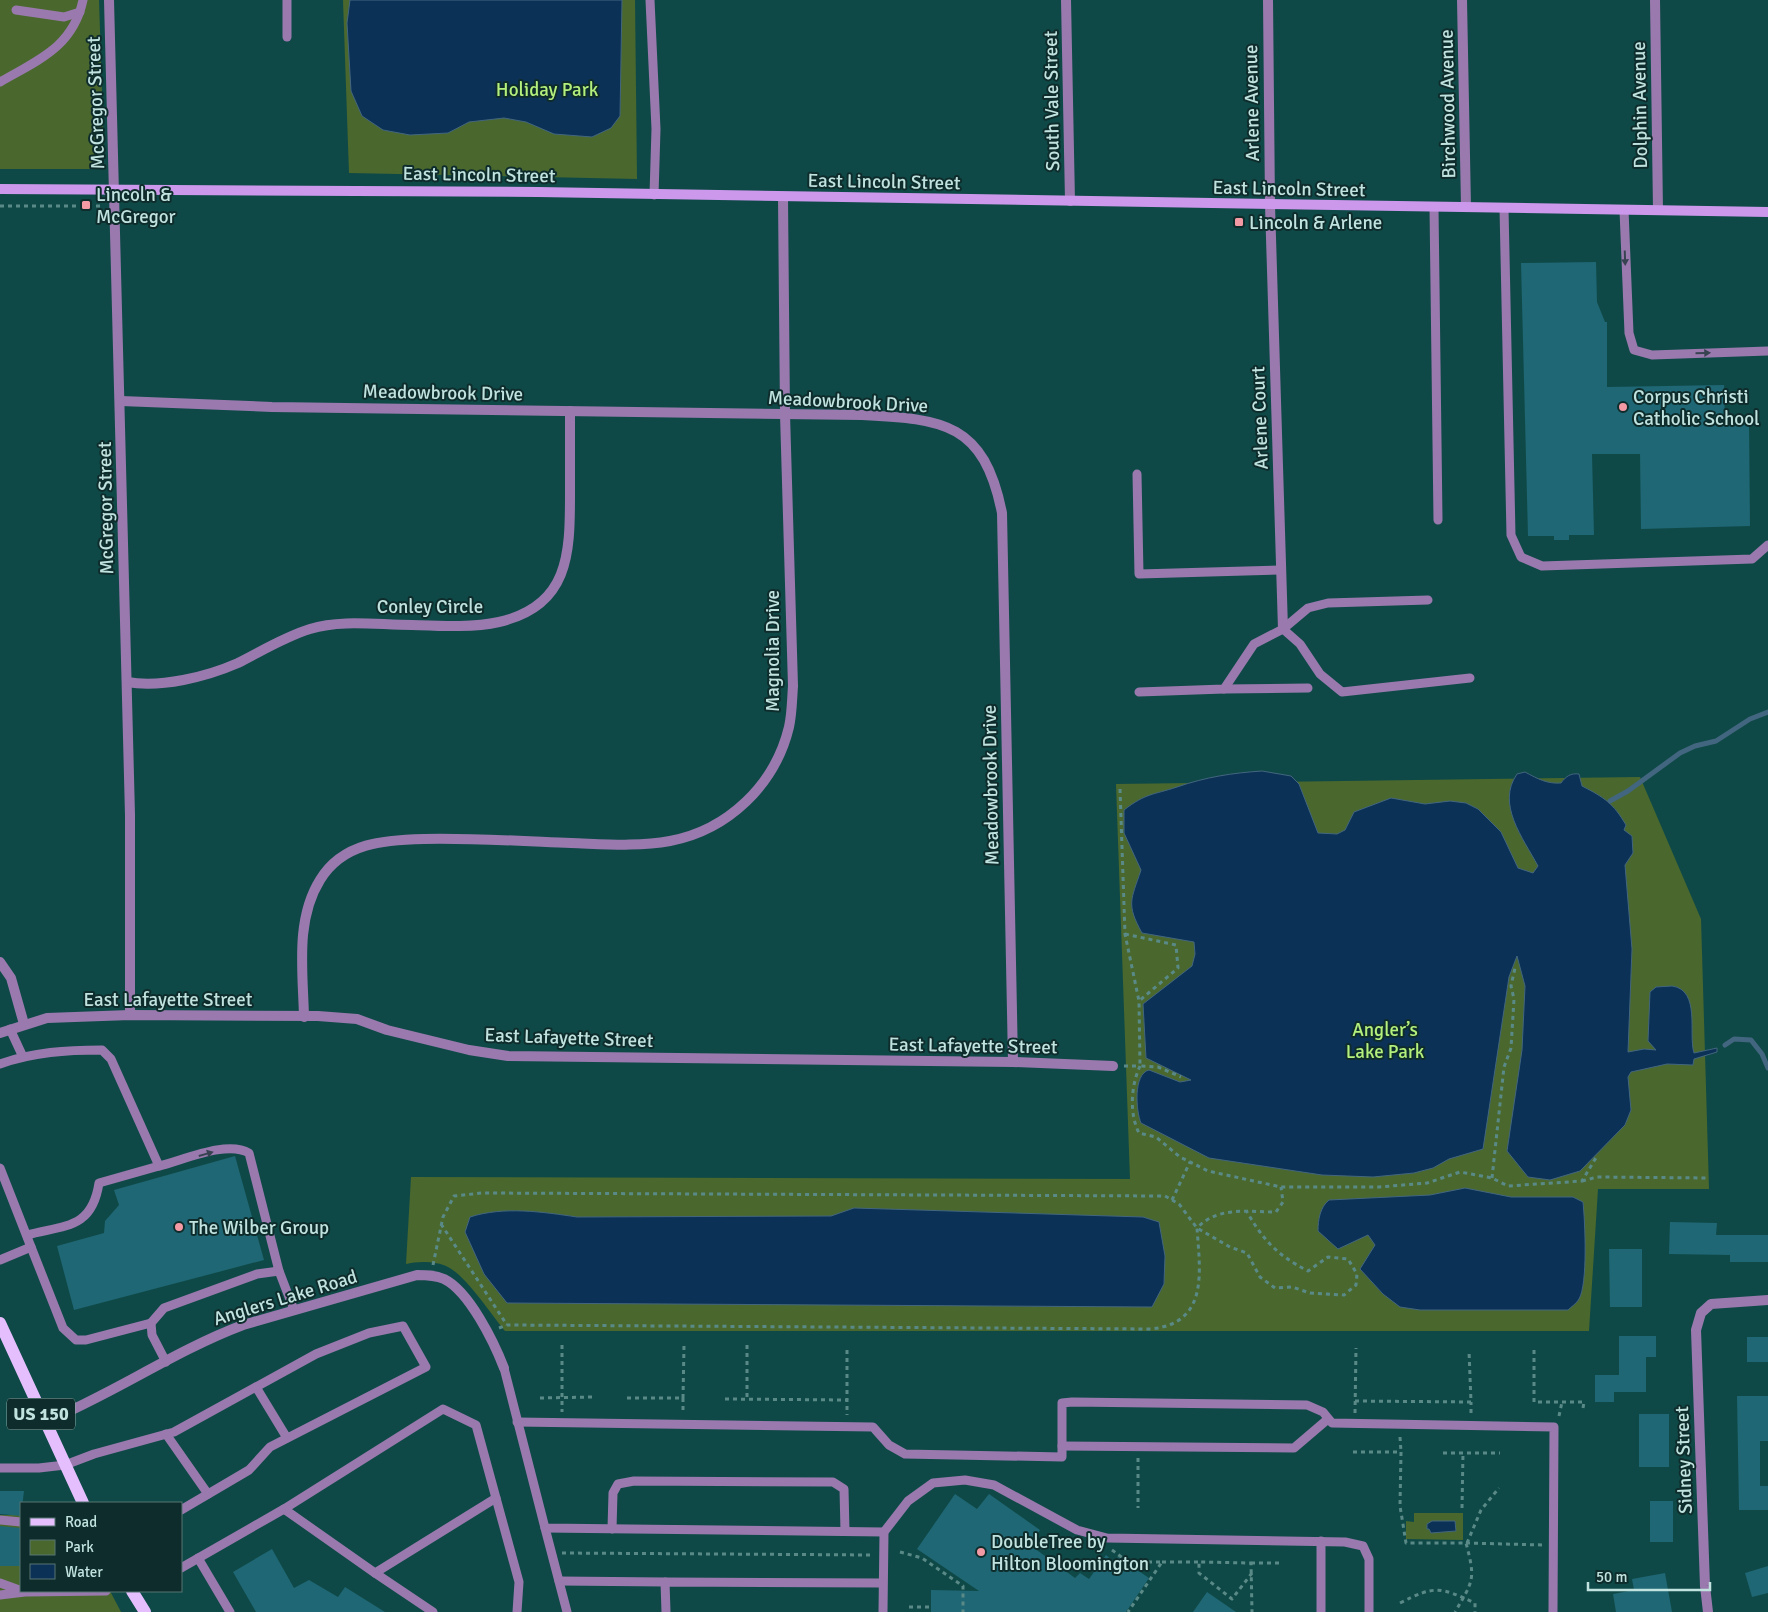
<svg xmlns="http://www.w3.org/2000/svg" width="1768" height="1612" font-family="Signika,sans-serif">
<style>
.green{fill:#4a682e}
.water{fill:#0c3156;stroke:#42667f}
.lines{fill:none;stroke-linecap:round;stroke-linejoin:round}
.stream{stroke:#42667f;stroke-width:5}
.building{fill:#1f6774}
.path{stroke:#5a8a88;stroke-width:3;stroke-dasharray:4 4;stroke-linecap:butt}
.lane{stroke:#9a7aae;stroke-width:9}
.street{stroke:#9a7aae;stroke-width:10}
.secondary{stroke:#cc98ec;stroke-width:10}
.primary{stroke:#e5befe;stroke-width:12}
.oneway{fill:#384352}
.poi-dot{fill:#f49aa5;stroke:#0e2c2b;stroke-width:2}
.labels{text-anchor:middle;stroke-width:4;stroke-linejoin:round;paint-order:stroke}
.shield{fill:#0e2c2b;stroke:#8bacaa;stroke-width:1}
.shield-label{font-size:18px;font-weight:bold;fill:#c1e3e0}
.park-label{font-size:19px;fill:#b4f07d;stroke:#0e2c2b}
.street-label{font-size:19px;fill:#c1e3e0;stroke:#0e2c2b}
.poi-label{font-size:19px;fill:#c1e3e0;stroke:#0e2c2b;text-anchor:start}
</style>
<rect width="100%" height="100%" fill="#0f4947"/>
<!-- green -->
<g class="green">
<path d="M0 0H99L104 155 99 165 90 169H0Z"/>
<path d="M343 0H635L637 179 349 173Z"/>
<path d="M1640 777 1701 919 1709 1189H1598L1589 1331H505C491 1314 466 1276 448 1267 437 1261 417 1261 406 1264L411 1177 1130 1179 1116 784Z"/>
<path d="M1414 1513H1463V1540L1406 1539V1521L1414 1522Z"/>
<path d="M0 1515H21V1591H110L121 1612H0Z"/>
</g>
<!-- water -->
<g class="water">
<path d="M350 0H622L620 116 611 128 592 137 554 134 526 122 504 118 469 122 448 133 410 135 383 130 362 116 351 91 347 23Z"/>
<path d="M1262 771 1291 776 1299 784 1318 833 1337 834 1345 830 1354 812 1391 798 1425 804 1450 801 1466 803 1478 809 1501 832 1518 868 1533 873 1538 866C1523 838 1496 804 1517 774L1525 772C1538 779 1547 784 1561 783 1566 776 1571 773 1579 774L1582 786C1605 798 1613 803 1626 825L1624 830 1632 836 1633 853 1625 865 1632 949 1628 1052 1644 1049 1656 1050 1648 1041 1650 992 1656 987C1661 987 1667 986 1672 986 1701 990 1688 1034 1694 1053L1717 1048V1052L1694 1059 1693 1065 1667 1064 1631 1072 1628 1077 1631 1110 1625 1125 1580 1171 1550 1180 1528 1177 1507 1151 1522 1050 1525 986 1517 956 1509 977 1483 1149 1449 1159 1433 1168 1414 1173 1373 1177 1322 1175 1209 1158 1141 1123C1136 1111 1133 1074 1149 1070L1180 1082 1191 1080 1146 1058 1143 1004 1192 966 1195 954 1194 942 1142 933C1126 904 1131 900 1141 870L1124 833V810C1146 793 1153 795 1177 787 1206 777 1232 773 1262 771Z"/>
<path d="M1465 1188 1511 1197H1573L1583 1202C1585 1221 1588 1284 1579 1299 1577 1303 1571 1307 1568 1310H1420L1400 1307 1383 1294 1360 1269 1375 1245 1368 1235 1338 1249 1318 1231C1318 1220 1320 1207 1329 1200L1430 1195Z"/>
<path d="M854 1208 1143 1217 1159 1222 1165 1256 1164 1284 1152 1307 507 1303 484 1274 465 1232 470 1217C504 1206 543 1212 577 1217L831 1216Z"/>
<path d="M1432 1521H1455L1456 1531 1431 1533 1429 1529H1427V1524Z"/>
</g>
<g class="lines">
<!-- stream -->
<g class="stream">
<path d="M1610 801 1628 791 1680 753 1695 746 1716 741 1750 719 1768 712"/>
<path d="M1725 1045 1734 1039 1751 1040 1762 1054 1768 1068"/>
</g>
</g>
<!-- building -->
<g class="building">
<path d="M1596 262 1597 302 1605 322H1607V387L1724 385 1725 422 1749 421 1750 526 1641 529 1640 454H1592L1594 535H1569V540H1554V536H1528L1521 263Z"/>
<path d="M235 1156 264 1260 74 1310 57 1246 104 1233 105 1221 119 1205 114 1190Z"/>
<path d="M1670 1222 1717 1223 1716 1235H1768V1262H1730V1255L1669 1254Z"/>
<path d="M1609 1249H1642V1307H1610Z"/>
<path d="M1619 1336H1656V1357H1646V1392H1614V1402H1595V1375H1619Z"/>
<rect x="1747" y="1337" width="21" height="25"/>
<path d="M1737 1396H1768V1441H1760V1486H1768V1510H1739Z"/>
<rect x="1639" y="1414" width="30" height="53"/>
<path d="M0 1491H24L21 1516 0 1514Z"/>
<path d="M955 1494 977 1509 989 1494 1040 1530 1030 1545 1075 1578 1080 1573 1089 1579 1106 1555 1114 1562 1118 1557 1149 1578 1126 1612H931V1590L979 1591 917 1549Z"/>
<rect x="1650" y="1501" width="23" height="41"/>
<path d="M0 1526 21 1528V1566H0Z"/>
<path d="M272 1549 294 1588 309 1580 338 1597 345 1587 385 1612H256L233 1572Z"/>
<path d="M1768 1566V1593L1752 1597 1745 1573Z"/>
<path d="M1665 1573 1672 1612H1616L1613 1594 1634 1590 1632 1579Z"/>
<path d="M1207 1592 1236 1612H1193Z"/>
</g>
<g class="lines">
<!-- path -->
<g class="path">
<path d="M0 206H102"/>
<path d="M1120 789 1125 934 1139 1001 1140 1066 1158 1067 1181 1077"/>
<path d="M1125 934 1176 945 1178 968 1139 1001"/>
<path d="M1124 1066H1140C1131 1086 1129 1113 1139 1133L1156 1137 1180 1157 1208 1171 1281 1187H1379L1427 1183 1460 1172 1492 1178 1508 1186 1582 1181 1597 1156"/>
<path d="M1492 1178 1504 1067 1511 1048 1514 999 1511 986 1515 968"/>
<path d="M1582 1181 1597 1177 1709 1178"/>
<path d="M1172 1200 1190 1162"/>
<path d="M441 1224 507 1325"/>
<path d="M433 1265 443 1217 454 1196 482 1193 1165 1196 1179 1204 1197 1228 1230 1247 1247 1253 1260 1277 1275 1288 1292 1287 1310 1293 1344 1295 1356 1285 1357 1274 1348 1259 1328 1257 1308 1271C1277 1255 1264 1241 1247 1212"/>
<path d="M499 1328 507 1325 1151 1329C1209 1323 1200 1272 1197 1228 1218 1206 1247 1212 1276 1212L1283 1202 1281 1187"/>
<path d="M562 1345V1412"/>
<path d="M747 1345V1399"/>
<path d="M847 1350V1400"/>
<path d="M1534 1350V1402H1584L1583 1408"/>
<path d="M540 1398 592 1397"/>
<path d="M627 1398H683V1413"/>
<path d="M683 1398 684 1345"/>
<path d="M725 1399 847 1400V1415"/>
<path d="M1355 1401 1471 1402 1469 1351"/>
<path d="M1355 1413 1356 1348"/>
<path d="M1471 1413V1402"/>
<path d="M1559 1416 1562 1402"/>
<path d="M1400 1437 1401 1452"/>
<path d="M1353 1452H1401L1400 1506 1406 1543H1466C1476 1580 1473 1581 1455 1612"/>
<path d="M1443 1453H1500"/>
<path d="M1138 1458V1508"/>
<path d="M1462 1508 1463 1453"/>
<path d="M1466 1543 1543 1545"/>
<path d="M1467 1543 1481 1510 1499 1488"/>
<path d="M1112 1550 1128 1562H1162L1128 1612"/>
<path d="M900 1552 922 1558 963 1586V1612"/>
<path d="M562 1553 873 1555"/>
<path d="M1162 1562H1199"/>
<path d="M1251 1563H1279"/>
<path d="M1252 1573 1232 1599 1199 1573V1562L1251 1563 1252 1612"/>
<path d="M1400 1603C1435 1585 1440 1587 1475 1603V1612"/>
<path d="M909 1607H931"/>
</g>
<!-- lane -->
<g class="lane">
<path d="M287 0V37"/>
<path d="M650 0 656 129 654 195"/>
<path d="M16 10 64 17 80 12"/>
<path d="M0 82C38 60 73 47 83 0"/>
<path d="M1434 207 1438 520"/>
<path d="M1504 208 1511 535 1521 557 1542 566 1752 559 1768 545"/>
<path d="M1624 210 1629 333 1634 350 1652 355 1768 351"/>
<path d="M1137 474 1139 574 1280 570"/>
<path d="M1283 629 1300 644 1320 674 1342 692 1470 678"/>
<path d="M1224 689 1308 688"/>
<path d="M1139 692 1224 689 1254 644 1283 629 1308 608 1328 603 1428 600"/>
<path d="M10 1029 23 1057"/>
<path d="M0 1064C33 1052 67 1050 102 1050L111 1059 159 1166 99 1183C92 1229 65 1225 27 1235"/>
<path d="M159 1166C184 1160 227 1140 249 1153L279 1271"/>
<path d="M0 1168 31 1247 0 1260"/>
<path d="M31 1247 63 1328 76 1340H86L151 1323"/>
<path d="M166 1362 152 1335 151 1323 164 1308 257 1274 279 1271 294 1310"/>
<path d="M504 1368 545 1528 884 1532"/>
<path d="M256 1387 287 1438"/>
<path d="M517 1422 873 1427 889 1445 905 1454 1062 1457V1403L1072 1402 1307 1405 1323 1412 1332 1423 1554 1427 1553 1612"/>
<path d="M166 1434 208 1494"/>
<path d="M1062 1446 1294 1448 1328 1419"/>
<path d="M0 1468H39L65 1465 94 1454 174 1432 316 1354 369 1333 403 1326 426 1367 270 1447 249 1470 181 1510"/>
<path d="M284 1509 375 1573 496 1498"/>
<path d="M0 1520 21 1522"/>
<path d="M545 1528 567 1612"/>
<path d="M612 1529 613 1493 618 1484 634 1481 833 1482 844 1489 845 1531"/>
<path d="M1321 1541V1612"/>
<path d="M198 1558 230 1612"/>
<path d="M181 1568 284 1509 443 1409 476 1425 519 1582 517 1612"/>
<path d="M375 1573 433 1612"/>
<path d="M559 1581 665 1582"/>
<path d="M0 1583 22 1591"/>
<path d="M0 1595 25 1592 106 1591"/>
<path d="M666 1612 665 1582 882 1583"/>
<path d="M883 1612 884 1532 908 1501 933 1483 965 1480 994 1485 1077 1530 1107 1538 1345 1542 1363 1546 1369 1559V1612"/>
</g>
<!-- street -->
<g class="street">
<path d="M109 0 130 815V1015"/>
<path d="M1066 0 1070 201"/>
<path d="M1268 0 1270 205 1283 629"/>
<path d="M1462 0 1466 207"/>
<path d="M1655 0 1658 210"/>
<path d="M121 401 272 407 862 415C944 419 984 423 1002 513L1013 1062"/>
<path d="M127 682C161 688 206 677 238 663 262 651 284 637 310 629 342 619 378 625 412 625 439 626 472 628 499 622 569 606 570 554 570 495 570 467 570 439 570 411"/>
<path d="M0 962 11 978 24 1024"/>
<path d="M304 1017C303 972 295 920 320 880 343 842 385 840 424 839 473 838 522 841 571 843 603 844 638 847 670 841 728 830 775 785 789 727 792 714 792 699 793 686L785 414 783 198"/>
<path d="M0 1033 47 1018 130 1015 318 1016 357 1019 387 1030 469 1050 508 1056 1013 1062 1113 1066"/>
<path d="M45 1422C113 1394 174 1351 243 1325L417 1275C426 1275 435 1275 444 1279 469 1291 494 1342 504 1368"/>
<path d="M1708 1612 1705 1586 1696 1330 1701 1313 1711 1304 1768 1300"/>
</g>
<!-- secondary -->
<path class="secondary" d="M0 189 538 192 1768 212"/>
<!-- primary -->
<g class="primary">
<path d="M0 1323 83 1503"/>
<path d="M132 1591 145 1612"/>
</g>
</g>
<!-- one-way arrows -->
<defs><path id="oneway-solid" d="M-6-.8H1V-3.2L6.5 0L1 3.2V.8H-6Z" transform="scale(1.25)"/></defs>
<g class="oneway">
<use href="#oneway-solid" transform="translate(1625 258) rotate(88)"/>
<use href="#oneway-solid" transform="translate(1703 353) rotate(-2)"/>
<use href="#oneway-solid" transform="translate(206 1154) rotate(-16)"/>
</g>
<!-- markers -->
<g class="poi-dot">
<rect x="81" y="200" width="10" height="10" rx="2.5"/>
<rect x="1234" y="217" width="10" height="10" rx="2.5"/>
<circle cx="1623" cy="407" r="5"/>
<circle cx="179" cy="1227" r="5"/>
<circle cx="981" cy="1552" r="5"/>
</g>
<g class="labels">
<!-- shield labels -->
<rect class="shield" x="7" y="1398.5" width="68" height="31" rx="4"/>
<g class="shield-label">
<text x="41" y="1420">US 150</text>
</g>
<!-- park labels -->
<g class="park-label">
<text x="547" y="96">Holiday Park</text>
<text x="1385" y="1036">Angler’s<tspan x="1385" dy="22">Lake Park</tspan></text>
</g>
<!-- street labels -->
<g class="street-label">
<text transform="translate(1051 101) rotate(-91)" y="7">South Vale Street</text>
<text transform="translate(95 103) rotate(-92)" y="7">McGregor Street</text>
<text transform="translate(1251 103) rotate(-91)" y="7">Arlene Avenue</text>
<text transform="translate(1447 104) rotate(-91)" y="7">Birchwood Avenue</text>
<text transform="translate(1639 105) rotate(-91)" y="7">Dolphin Avenue</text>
<text transform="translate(479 174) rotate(1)" y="7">East Lincoln Street</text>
<text transform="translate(884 181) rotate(1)" y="7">East Lincoln Street</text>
<text transform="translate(1289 188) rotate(1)" y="7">East Lincoln Street</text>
<text transform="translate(443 392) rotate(1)" y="7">Meadowbrook Drive</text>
<text transform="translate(848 401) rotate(3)" y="7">Meadowbrook Drive</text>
<text transform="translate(1259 418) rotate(-92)" y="7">Arlene Court</text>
<text transform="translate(105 508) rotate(-91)" y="7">McGregor Street</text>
<text x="430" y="613">Conley Circle</text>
<text transform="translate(772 651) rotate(-90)" y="7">Magnolia Drive</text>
<text transform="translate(990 785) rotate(-91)" y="7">Meadowbrook Drive</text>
<text x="168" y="1006">East Lafayette Street</text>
<text transform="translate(569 1037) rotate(2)" y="7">East Lafayette Street</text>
<text transform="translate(973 1045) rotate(1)" y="7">East Lafayette Street</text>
<text transform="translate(285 1297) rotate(-17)" y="7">Anglers Lake Road</text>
<text transform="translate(1683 1460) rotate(-92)" y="7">Sidney Street</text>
</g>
<!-- poi labels -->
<g class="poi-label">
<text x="96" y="201">Lincoln &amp;<tspan x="96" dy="22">McGregor</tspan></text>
<text x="1249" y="229">Lincoln &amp; Arlene</text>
<text x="1633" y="403">Corpus Christi<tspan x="1633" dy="22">Catholic School</tspan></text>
<text x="189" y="1234">The Wilber Group</text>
<text x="991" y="1548">DoubleTree by<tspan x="991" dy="22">Hilton Bloomington</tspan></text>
</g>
</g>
<!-- legend -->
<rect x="20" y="1502" width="162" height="90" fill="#0e2c2b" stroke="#567573"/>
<rect x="30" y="1518" width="25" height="8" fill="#e5befe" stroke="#567573"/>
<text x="65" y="1527" font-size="15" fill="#c1e3e0">Road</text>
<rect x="30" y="1540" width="25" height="15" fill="#4a682e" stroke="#567573"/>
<text x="65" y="1552" font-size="15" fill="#c1e3e0">Park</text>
<rect x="30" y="1564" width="25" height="15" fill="#0c3156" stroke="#567573"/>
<text x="65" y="1577" font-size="15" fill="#c1e3e0">Water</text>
<!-- scale -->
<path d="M1588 1582v8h122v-8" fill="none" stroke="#c1e3e0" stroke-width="2.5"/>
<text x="1596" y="1582" font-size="15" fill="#c1e3e0" stroke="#0e2c2b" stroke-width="4" paint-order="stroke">50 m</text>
</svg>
